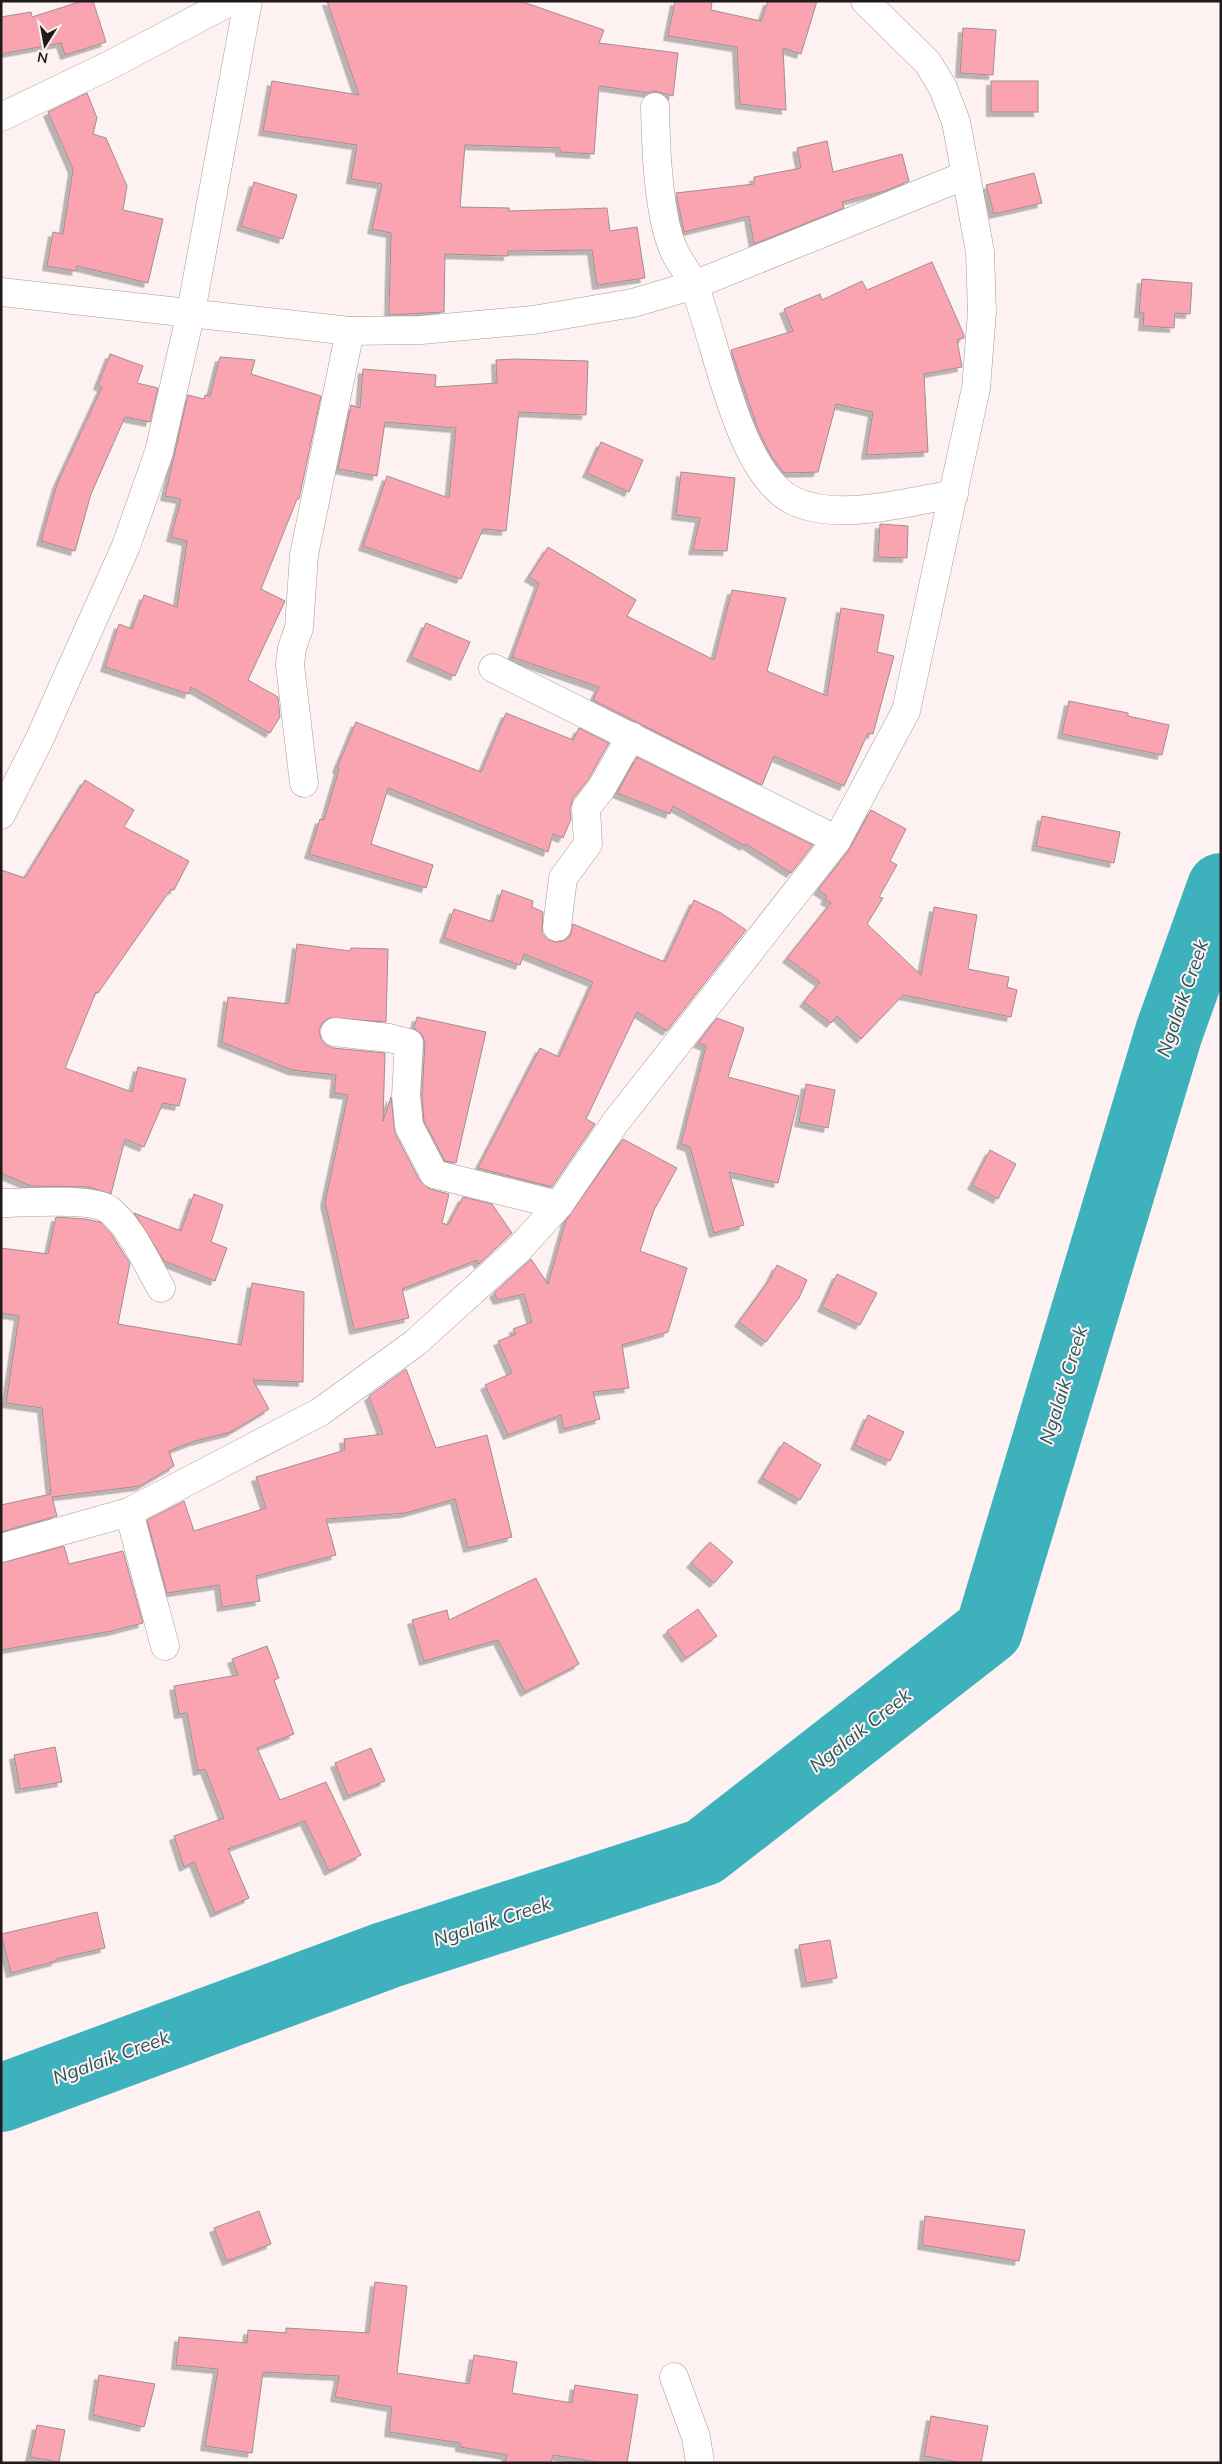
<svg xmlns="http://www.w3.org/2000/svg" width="1222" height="2464" font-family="Mulish,sans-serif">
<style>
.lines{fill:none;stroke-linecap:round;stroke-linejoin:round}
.river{stroke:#3db2bd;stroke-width:68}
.building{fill:#faa4b2;stroke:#a08e91;filter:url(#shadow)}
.minor-casing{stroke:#aa989a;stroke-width:29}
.minor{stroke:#fff;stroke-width:28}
.labels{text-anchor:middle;stroke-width:4;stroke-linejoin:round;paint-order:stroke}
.water-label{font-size:19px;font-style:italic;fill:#26575c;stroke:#fdf1f2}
</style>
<defs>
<filter id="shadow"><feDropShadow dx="-4.5" dy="4.5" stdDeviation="0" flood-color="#0004"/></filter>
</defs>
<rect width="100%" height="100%" fill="#fdf1f2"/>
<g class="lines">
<!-- river -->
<path class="river" d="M1 2098 387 1955 704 1852 989 1630 1169 1032 1221 887"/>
</g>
<!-- building -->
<g class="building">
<path d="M82 1H93L106 42 65 55 61 43 1 54V17L31 12 32 17Z"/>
<path d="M327 1H520L604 30 599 43 678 53 673 96 655 91 650 93 599 86 594 154 560 152V148L465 145 460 207 509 208V211L607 208 610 231 637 227 645 278 597 285 592 250 508 251V256L445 254 444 312 389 315 391 233 372 229 382 184 351 179 357 145 263 131 272 81 359 95Z"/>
<path d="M675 1H712L711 10 761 21 768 1H817L801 54 783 48 786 110 740 104 737 47 668 36Z"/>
<path d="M963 28 996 30 993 75 960 73Z"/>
<rect x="991" y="81" width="47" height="31"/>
<path d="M87 93 97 118 93 134 106 138 127 186 123 210 163 219 148 283 77 266 76 271 47 266 53 232 63 234 73 169 48 112Z"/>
<path d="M827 141 833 172 902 154 909 181 885 191 842 202 844 208 754 244 749 216 684 232 676 193 754 184V177L801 168 797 148Z"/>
<path d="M1034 173 1042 203 994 214 986 185Z"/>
<path d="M254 182 297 195 283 239 241 226Z"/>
<path d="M932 262 964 335V338L957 340 962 367 924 374 928 452 866 455 873 412 836 404 818 472 784 473 771 456 758 429 731 350 793 331 784 309 820 294 822 300 862 281 867 290Z"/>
<path d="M1142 279 1192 283 1190 314 1175 313 1174 328 1143 326 1144 313H1139Z"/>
<path d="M110 354 143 366 137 383 158 388 150 422 125 417 91 494 75 551 41 541 57 484 102 387 98 385Z"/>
<path d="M220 357 255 360 251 374 321 396 299 499H297L261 589 285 601 248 680 278 697 280 717 270 733 191 687 189 694 105 667 119 624 132 629 144 595 177 607 187 541 171 537 181 499 165 496 188 395 204 399 205 395 210 396Z"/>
<path d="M514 359 588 361 586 415 519 412 506 531 483 529 461 579 363 546 387 476 449 498 456 428 385 422 377 476 338 469 351 405 360 408 363 369 436 375 435 387 497 383 496 360Z"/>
<path d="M601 442 643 460 629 492 587 473Z"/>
<path d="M681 472 735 478 727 551 693 550 700 518 676 515Z"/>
<path d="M880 524 908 526 907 558 878 557Z"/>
<path d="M548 547 636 600 627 616 714 660 732 590 786 598 767 671 827 696 841 608 884 615 877 652 894 656 873 734 868 733 844 786 774 756 762 785 593 700 599 687 512 657 539 583 529 577Z"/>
<path d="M426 623 470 642 455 676 411 657Z"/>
<path d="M1069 701 1128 713V716L1169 725 1162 755 1062 734Z"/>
<path d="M506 713 573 740 579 728 609 743 588 780 573 799 570 809 571 819 563 838 553 834 548 852 388 788 371 844 433 865 426 888 309 854 320 819 324 820 339 769 337 768 356 722 481 772Z"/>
<path d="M637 757 813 845 791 873 746 844 745 846 673 806 670 814 617 793Z"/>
<path d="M85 780 134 810 124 827 189 861 174 890 171 889 98 993 96 992 65 1068 132 1092 138 1067 186 1079 179 1106 163 1103 144 1147 125 1139 111 1194 88 1187 31 1186 1 1173V870L25 878Z"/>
<path d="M871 810 906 829 890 861 897 865 879 897 883 898 867 924 921 975 934 907 977 915 968 969 1009 977 1007 987 1017 990 1011 1017 903 995 861 1039 837 1016 831 1023 804 1002 820 982 787 958 831 903 825 900 827 896 818 890 849 850Z"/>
<path d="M1042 816 1120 832 1114 863 1036 846Z"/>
<path d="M502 890 533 901 532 907 543 912 542 933 548 940 556 942 564 941 570 936 573 924 665 962 694 900 721 913 746 930 667 1031 637 1012 586 1119 595 1124 552 1187 478 1168 540 1048 559 1057 593 982 524 954 520 965 444 938 454 909 493 922Z"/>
<path d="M297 944 350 951 351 948 388 949 386 1022 329 1018 322 1023 319 1031 321 1039 326 1045 333 1048 385 1053 383 1121 391 1097 395 1133 420 1181 430 1189 449 1194 442 1223 448 1225 463 1197 492 1204 512 1233 479 1264 477 1260 402 1289 409 1318 354 1330 325 1202 348 1095 334 1093 336 1075 292 1070 222 1042 228 997 289 1004Z"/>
<path d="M417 1017 486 1032 456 1163 445 1161 424 1121 422 1095 425 1043 423 1036 414 1028Z"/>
<path d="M717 1018 744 1028 728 1077 799 1096 778 1183 729 1172 744 1225 714 1233 690 1147 681 1144 706 1046 698 1043Z"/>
<path d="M806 1084 835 1090 828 1128 799 1122Z"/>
<path d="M623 1139 677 1168 654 1210 640 1251 687 1268 668 1332 622 1345 629 1388 593 1392 600 1419 564 1429 561 1415 508 1435 485 1385 512 1373 498 1341 516 1334 513 1329 532 1322 524 1294 498 1300 494 1293 531 1259 548 1284 566 1220Z"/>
<path d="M990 1150 1016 1164 998 1199 972 1185Z"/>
<path d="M194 1194 223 1205 211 1242 227 1248 215 1281 164 1261 134 1213 181 1231Z"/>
<path d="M56 1217 85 1219 100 1222 112 1235 124 1254 130 1263 118 1324 241 1345 252 1283 304 1292 303 1382 253 1380 269 1409 231 1432 195 1441 169 1451 174 1466 140 1486 52 1497 57 1516 1 1532V1505L51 1494 42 1408 6 1403 19 1316 1 1313V1248L48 1254Z"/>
<path d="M777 1265 807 1280 799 1298 766 1342 739 1322 770 1279Z"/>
<path d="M837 1274 877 1293 860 1325 822 1307Z"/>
<path d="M406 1369 436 1448 487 1435 512 1537 468 1548 455 1499 406 1513 326 1519 336 1555 256 1576 260 1601 222 1607 219 1585 167 1593 147 1520 184 1501 194 1531 266 1508 256 1477 345 1450 344 1439 383 1434 369 1396Z"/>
<path d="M868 1415 904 1432 890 1461 855 1445Z"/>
<path d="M784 1442 821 1465 800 1500 762 1478Z"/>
<path d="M710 1542 733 1562 714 1583 691 1563Z"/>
<path d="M64 1546 69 1564 123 1551 143 1623 112 1631 1 1650V1563Z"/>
<path d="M536 1578 579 1664 525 1692 498 1640 424 1661 412 1620 447 1610 449 1620Z"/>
<path d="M698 1609 717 1636 686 1658 667 1631Z"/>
<path d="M267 1646 279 1678 274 1680 294 1734 257 1748 280 1800 326 1782 361 1855 329 1871 305 1821 228 1849 249 1898 215 1913 194 1862 184 1867 174 1836 224 1818 205 1769 198 1771 187 1713 179 1714 174 1686 238 1675 232 1659Z"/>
<path d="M55 1747 62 1782 20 1789 14 1755Z"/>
<path d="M371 1748 385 1781 348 1796 335 1763Z"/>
<path d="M97 1912 105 1948 56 1959V1961L11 1973 1 1934Z"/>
<path d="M830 1940 837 1978 806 1983 799 1945Z"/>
<path d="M259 2211 271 2244 227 2261 214 2228Z"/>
<path d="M925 2216 1025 2230 1019 2261 922 2245Z"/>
<path d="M375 2282 407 2286 397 2373 469 2384 474 2355 517 2362 512 2393 572 2403 575 2385 638 2395 627 2463H603L553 2455 551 2463H505L507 2455 460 2447V2443L389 2432 392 2407 335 2397 339 2376 263 2372 252 2453 205 2446 218 2369 176 2365 179 2337 247 2343 248 2330 286 2333V2328L369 2333Z"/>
<path d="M99 2375 155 2384 144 2427 93 2415Z"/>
<path d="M931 2416 988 2426 981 2463H962L924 2456Z"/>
<path d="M37 2425 65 2430 59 2462 30 2457Z"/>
</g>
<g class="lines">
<defs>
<g id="minor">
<path d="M655 107C656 144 657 180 664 217 666 228 670 242 675 253 681 264 689 274 694 286 717 341 737 474 794 501 838 522 907 502 954 494"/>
<path d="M1 117 110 65 231 1"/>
<path d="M1 292 350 331 421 330 533 320 633 303 694 285 966 175"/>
<path d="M493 668 837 840"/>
<path d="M304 783 290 665 292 648 299 628 304 555 350 331"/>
<path d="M1 815 40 738 126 546 159 452 191 312 248 1"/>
<path d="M557 927 563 878 588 844 586 808 601 789 631 736"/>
<path d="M335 1032 389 1038 409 1043 406 1095 409 1126 434 1174 559 1205"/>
<path d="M1 1203C24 1203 90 1197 108 1209 131 1226 147 1264 161 1288"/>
<path d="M129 1512 165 1646"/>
<path d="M1 1548 129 1512 320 1412 415 1343 518 1250 559 1205 615 1123 837 840 906 711 976 388 982 312 980 252 966 175 956 122 943 88 928 63 865 1"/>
<path d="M674 2377 696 2437 700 2463"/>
</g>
</defs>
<!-- minor casing -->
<use href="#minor" class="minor-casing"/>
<!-- minor -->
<use href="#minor" class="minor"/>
</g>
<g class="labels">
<!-- water labels -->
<g class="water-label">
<text transform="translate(1182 998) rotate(-71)" y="7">Ngalaik Creek</text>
<text transform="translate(1063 1385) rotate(-73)" y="7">Ngalaik Creek</text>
<text transform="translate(860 1730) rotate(-38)" y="7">Ngalaik Creek</text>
<text transform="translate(492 1921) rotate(-18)" y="7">Ngalaik Creek</text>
<text transform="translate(111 2057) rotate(-20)" y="7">Ngalaik Creek</text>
</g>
</g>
<!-- border -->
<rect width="1222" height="2464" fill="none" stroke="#211a1b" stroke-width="5"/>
<!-- north arrow -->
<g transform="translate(45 45) rotate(191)" stroke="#fdf1f2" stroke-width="4" paint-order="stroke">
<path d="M0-4L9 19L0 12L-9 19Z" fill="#211a1b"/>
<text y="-8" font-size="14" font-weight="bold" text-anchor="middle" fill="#211a1b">N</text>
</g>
</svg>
